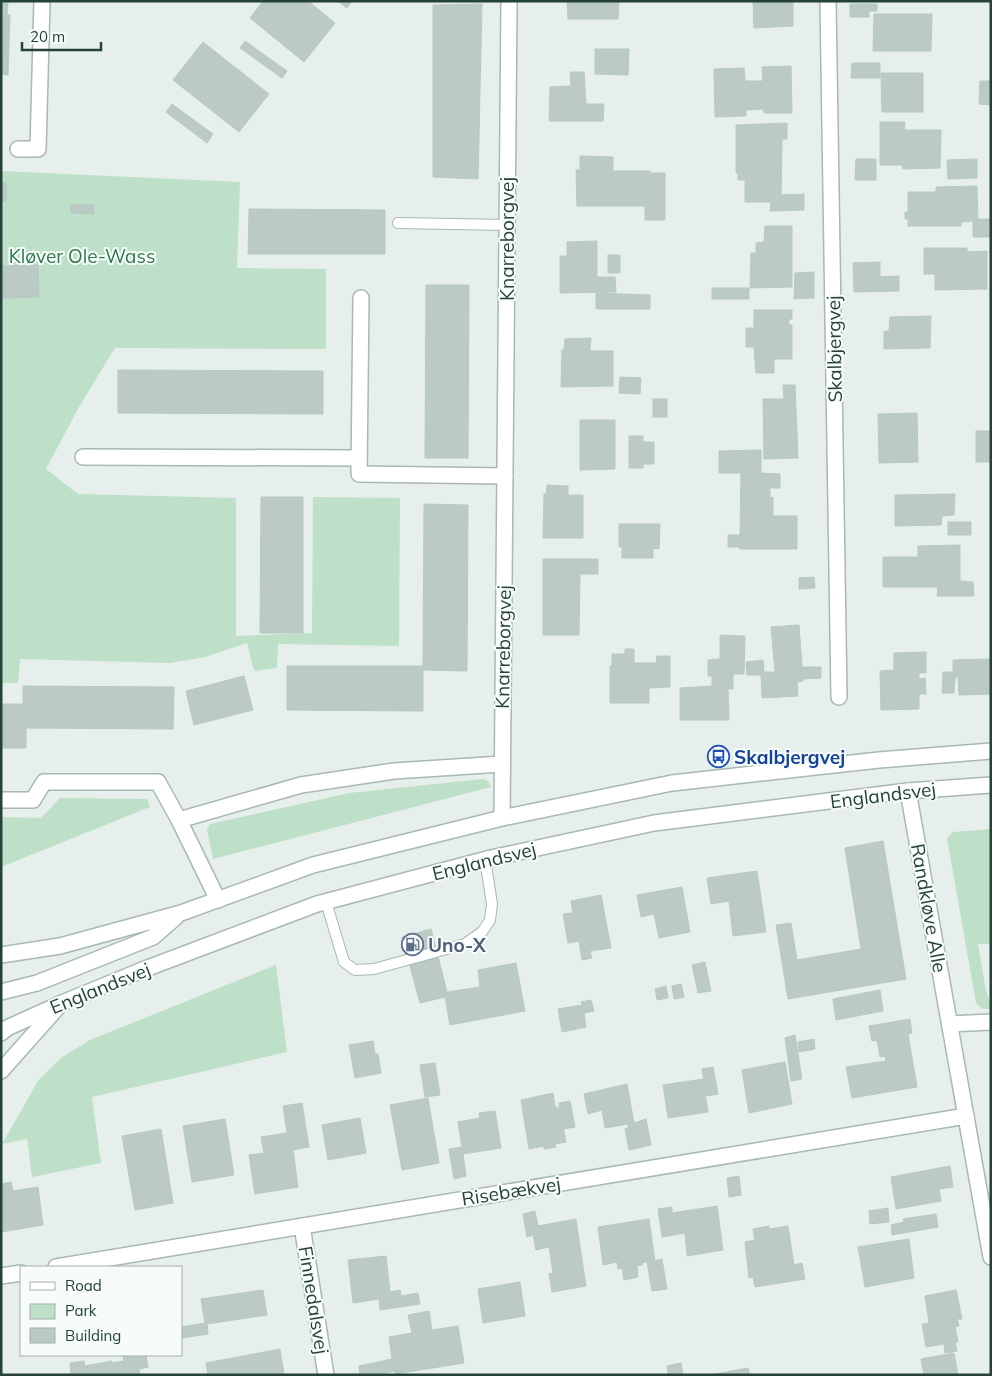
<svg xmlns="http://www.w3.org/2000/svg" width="992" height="1376" font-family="Mulish,sans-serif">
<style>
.green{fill:#bfe0c8}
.building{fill:#bbcac4;stroke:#b8c9c2}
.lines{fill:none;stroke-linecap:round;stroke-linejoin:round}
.service-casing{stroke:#a8b8b2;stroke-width:12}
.minor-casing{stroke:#a8b8b2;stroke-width:18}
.tertiary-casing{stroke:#a8b8b2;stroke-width:18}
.service{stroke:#fff;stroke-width:10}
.minor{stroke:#fff;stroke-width:15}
.tertiary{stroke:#fff;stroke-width:15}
.labels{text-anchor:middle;stroke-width:4;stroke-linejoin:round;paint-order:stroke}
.street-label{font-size:19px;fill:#24423a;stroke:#f7fbf9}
.park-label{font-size:19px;fill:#2d7a4b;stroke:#f7fbf9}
.transit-label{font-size:19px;font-weight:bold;fill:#164399;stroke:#f7fbf9;text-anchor:start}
.service-label{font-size:19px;font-weight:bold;fill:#4e5e75;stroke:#f7fbf9;text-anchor:start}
</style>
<rect width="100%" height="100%" fill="#e6efeb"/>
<!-- green -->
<g class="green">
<path d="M1 171 240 182 237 268 326 269V349L115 348 79 407 46 469 78 494 236 498V636L312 633 313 497 400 498 399 646 278 644 277 668 254 671 247 643 205 657 169 663 20 659 18 683H1Z"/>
<path d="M483 779 488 781 491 787 213 859 207 830 210 824 349 793Z"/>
<path d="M60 798 147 799 150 807 1 867V817L41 818Z"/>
<path d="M991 829V944H978L986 991 991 1004V1009H983L976 1003 947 838 953 832Z"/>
<path d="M276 965 287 1052 92 1097 101 1163 32 1177 27 1139 2 1144 38 1081 61 1058 90 1040Z"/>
</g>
<!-- building -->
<g class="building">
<path d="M263 1H308L335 23 304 62 250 18Z"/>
<path d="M338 1H352L347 8Z"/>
<path d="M567 1H619L618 19H568Z"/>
<path d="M753 1H793V26L754 28Z"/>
<path d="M1 3H8L7 15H10L8 75 1 74Z"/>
<path d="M482 4 478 179 433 177V5Z"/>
<path d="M850 4H877V11H869V17H850Z"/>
<path d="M874 14H932L931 51H873Z"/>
<path d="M245 41 287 71 282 78 240 48Z"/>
<path d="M203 42 269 94 239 132 173 80Z"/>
<path d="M595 49H629L628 75 595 74Z"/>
<path d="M852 63H880V78H851Z"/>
<path d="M791 66 792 113H764L763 109 746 110V116L715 117 714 69 744 68 745 81H763L762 67Z"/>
<path d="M570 72H584L586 104H604L603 121H549L550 87 571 86Z"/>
<path d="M881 73H923V112H882Z"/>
<path d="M980 81H991V105L979 104Z"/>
<path d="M172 104 213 134 207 143 166 112Z"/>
<path d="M880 122H905L904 130H941L940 168 903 169 902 165H880Z"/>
<path d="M787 123V139H782L781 195 804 194V210L770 211 771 202H745V180H738V173H736V125Z"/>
<path d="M580 156 613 157V171H650V173H665V220H645V206H577L576 170H580Z"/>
<path d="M856 159H876V180H855Z"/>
<path d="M977 159V178L948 179 947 160Z"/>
<rect x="1" y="183" width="5" height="18"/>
<path d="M977 186 978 219H991V237H973V221L961 222V226H908V219H905V212H908V192H936V187Z"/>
<path d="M71 204 94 205V214L71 213Z"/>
<path d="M249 209 385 210V254H248Z"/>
<path d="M765 226H792V287L750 288 751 253H756V243L764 242Z"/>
<path d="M597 241V277H615L616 292 560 293V256H567V242Z"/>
<path d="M924 248H967V252L987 251V289L935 290V274H924Z"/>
<rect x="608" y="255" width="12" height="18"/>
<path d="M880 262V277L899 276V291L854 292 853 263Z"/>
<path d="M38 265 39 297 1 298V266Z"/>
<path d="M814 272V298L794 299 795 273Z"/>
<path d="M426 285H469L468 458H425Z"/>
<rect x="712" y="288" width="37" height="11"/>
<path d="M596 293 650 295V309H596Z"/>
<path d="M754 310H792V319H789V325H792V359H774V373H756L754 347H746V328H754Z"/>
<path d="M931 316 930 348 884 349V331H889L890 317Z"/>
<path d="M591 338 590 351H613V386L561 387 562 350H564L565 339Z"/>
<path d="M118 370 323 371V414L118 413Z"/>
<path d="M620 377 641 378 640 394 619 393Z"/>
<path d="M783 385H795L798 458 764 459 763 399H784Z"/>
<rect x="653" y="399" width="14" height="18"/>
<path d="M917 413 918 462 879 463 878 414Z"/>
<path d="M580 420H615V469L580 470Z"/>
<rect x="976" y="431" width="15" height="31"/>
<path d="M629 436H643V442H654V464H643V468H629Z"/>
<path d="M761 450V473H719V451Z"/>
<path d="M741 472 780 474V488H770V498L773 497V516H797V549H740L739 547H728V535H740Z"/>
<path d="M547 485 568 486V495H583V538H543L544 494 546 495Z"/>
<path d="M955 494 954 515 942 516 941 525 895 526V495Z"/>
<path d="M261 497H303V633H260Z"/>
<path d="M424 504 468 505 467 671 423 670V711L287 710V666H423Z"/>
<rect x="948" y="522" width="23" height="13"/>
<path d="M619 524H660L659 549 653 548V558H622V547H619Z"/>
<path d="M960 545V581L973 582 974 596H937L938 587H883V557H918V546Z"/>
<path d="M543 559H598V574H580L579 635H543Z"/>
<path d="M814 577 815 588 799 589V578Z"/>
<path d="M799 625 803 679V681L797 682 798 696 762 698 761 675H747L746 662 763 660 764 672H775L771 627Z"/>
<path d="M720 635 745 636 744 674H733V689H728L729 720H680V688L712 686V676H708V660L720 659Z"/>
<path d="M625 649H634V663H655L656 665 657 656H670V687L649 688V703H610V666H612V654H625Z"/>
<path d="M926 652V673H919V679L925 678 926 694H919V709L881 710 880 671 894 670V653Z"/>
<path d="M991 659V694L959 695 958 677H955L954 693H942L943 672H953V660Z"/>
<path d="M802 667H821V678L803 679Z"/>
<path d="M244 676 253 710 194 725 186 691Z"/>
<path d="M23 686 174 687 173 729 26 728V748H1V704H23Z"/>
<path d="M883 841 906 979 788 999 776 925 791 923 797 960 861 949 845 848Z"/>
<path d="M757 871 766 932 733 936 729 901 711 904 707 878Z"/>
<path d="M682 887 690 932 659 938 654 914 641 917 637 895Z"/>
<path d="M601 895 611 948 590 951 592 958 582 960 579 941 568 943 563 914 573 913 571 901Z"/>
<path d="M431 929 447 992 480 987 478 970 516 963 525 1011 450 1025 445 997 420 1003 402 937Z"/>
<path d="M705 962 711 991 698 993 692 965Z"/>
<path d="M681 984 684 997 674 999 672 986Z"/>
<path d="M666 986 668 998 657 1000 655 989Z"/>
<path d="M880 990 883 1011 836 1020 833 999Z"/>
<path d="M591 1000 594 1011 584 1013 586 1027 562 1032 558 1009 582 1005 581 1002Z"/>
<path d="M910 1019 912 1033 908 1034 917 1087 852 1098 846 1067 886 1061 885 1056 880 1057 877 1040 872 1041 869 1026Z"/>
<path d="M795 1035 802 1079 791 1081 785 1038Z"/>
<path d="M814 1039 815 1049 799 1052 798 1042Z"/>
<path d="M373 1041 375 1054H378L381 1073 355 1078 349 1045Z"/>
<path d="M785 1062 792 1104 749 1113 742 1070Z"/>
<path d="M435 1063 440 1095 425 1097 420 1065Z"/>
<path d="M713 1067 718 1094 706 1096 702 1069Z"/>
<path d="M703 1079 708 1112 668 1118 663 1085Z"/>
<path d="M627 1084 634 1123 646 1119 651 1145 629 1150 625 1129 628 1128V1124L605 1128 602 1110 588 1114 584 1094Z"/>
<path d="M553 1093 555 1106 560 1109 566 1142 555 1144 556 1147 544 1149V1146L529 1149 521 1100Z"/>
<path d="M428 1098 439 1163 402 1170 390 1105Z"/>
<path d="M570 1101 575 1127 563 1129 559 1103Z"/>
<path d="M302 1103 309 1147 293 1150 298 1187 255 1194 249 1155 264 1153 261 1137 287 1133 283 1106Z"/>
<path d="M495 1111 501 1148 463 1154 466 1176 454 1179 449 1149 462 1147 458 1122 480 1118 479 1113Z"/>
<path d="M360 1118 366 1153 328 1160 322 1125Z"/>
<path d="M225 1119 234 1175 192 1182 183 1126Z"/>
<path d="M161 1129 173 1203 135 1210 122 1136Z"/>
<path d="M950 1166 953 1187 939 1189 941 1201 896 1209 891 1177Z"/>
<path d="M739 1176 741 1195 729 1197 727 1178Z"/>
<path d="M11 1182 13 1191 38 1187 43 1225 1 1232V1184Z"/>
<path d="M717 1206 723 1250 687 1256 685 1233 662 1237 658 1209 672 1207V1213Z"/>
<path d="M888 1208 889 1222 870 1224 869 1211Z"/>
<path d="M535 1211 538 1226 576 1219 586 1286 552 1292 549 1274 553 1273 549 1247 536 1250 533 1235 527 1237 523 1214Z"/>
<path d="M936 1214 938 1227 892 1235 891 1225 904 1222 903 1219Z"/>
<path d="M649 1219 655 1261 662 1259 667 1289 652 1291 647 1262H643L642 1265 637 1266 638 1277 624 1280 622 1268 618 1269 617 1262 603 1265 598 1227Z"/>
<path d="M769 1226V1229L788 1226 794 1265 802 1263 805 1279 755 1287 753 1277 749 1278 745 1242 755 1240 753 1229Z"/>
<path d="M909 1239 914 1278 865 1287 858 1247Z"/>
<path d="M386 1256 390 1292 400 1290 401 1296 418 1293 420 1304 380 1310 379 1299 353 1303 348 1260Z"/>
<path d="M520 1282 525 1316 483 1323 478 1289Z"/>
<path d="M263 1290 267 1315 207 1324 208 1334 182 1338 181 1327 205 1323 201 1299Z"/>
<path d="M956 1290 962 1319H957L959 1326 955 1327 958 1342H955L957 1351 945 1353 944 1344 926 1347 922 1324 929 1323 925 1296Z"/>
<path d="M429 1311 432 1330 458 1326 464 1363 395 1374V1371L376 1375H360L359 1366 392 1359 389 1337 412 1333 408 1315Z"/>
<path d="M280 1349 284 1375H208L206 1363Z"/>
<path d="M954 1353 958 1375H924L921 1359Z"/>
<path d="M123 1355H146L148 1367 139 1369 140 1375H71L70 1363 84 1361 85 1366 112 1361V1363L124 1361Z"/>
<path d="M681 1363 683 1375H668L667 1366Z"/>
<path d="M748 1368 750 1375H710Z"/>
</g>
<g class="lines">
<defs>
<g id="service">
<path d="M398 223 507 225"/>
<path d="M326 902 344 962 355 970 374 969 465 944 482 932 490 920 492 904 485 859"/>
</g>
<g id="minor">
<path d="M828 1 839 697"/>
<path d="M18 149H38L42 1"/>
<path d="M361 298 359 474 505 476"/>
<path d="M83 457 359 458"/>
<path d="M908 791 991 1257"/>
<path d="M1 800H33L44 782H158L179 820"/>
<path d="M502 818 509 1"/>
<path d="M218 900 179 820 301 785 394 771 502 764"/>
<path d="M950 1024 991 1022"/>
<path d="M302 1226 326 1375"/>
<path d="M56 1267 966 1116"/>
<path d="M1 1276 21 1273"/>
</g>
<g id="tertiary">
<path d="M1 955 60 946 181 913 313 865 502 818 672 783 879 760 991 751"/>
<path d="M1 992 37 983 153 937 176 917"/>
<path d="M1 1033 7 1028 62 1003 145 969 317 904 491 858 654 823 908 791 991 785"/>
<path d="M1 1071 57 1008"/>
</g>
</defs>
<!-- service casing -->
<use href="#service" class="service-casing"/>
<!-- minor casing -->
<use href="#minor" class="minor-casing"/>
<!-- tertiary casing -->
<use href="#tertiary" class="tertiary-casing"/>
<!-- service -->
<use href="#service" class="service"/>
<!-- minor -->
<use href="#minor" class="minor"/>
<!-- tertiary -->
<use href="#tertiary" class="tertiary"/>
</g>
<!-- icons -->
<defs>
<symbol id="bus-ring" viewBox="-11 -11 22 22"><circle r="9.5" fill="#f7fbf9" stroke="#1a4fb4" stroke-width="1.5"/><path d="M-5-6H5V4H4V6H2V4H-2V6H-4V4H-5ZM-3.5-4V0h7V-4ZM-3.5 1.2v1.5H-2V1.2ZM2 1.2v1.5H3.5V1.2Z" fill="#1a4fb4"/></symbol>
<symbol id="fuel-ring" viewBox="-11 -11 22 22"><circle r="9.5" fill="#f7fbf9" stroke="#5c6f8a" stroke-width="1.5"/><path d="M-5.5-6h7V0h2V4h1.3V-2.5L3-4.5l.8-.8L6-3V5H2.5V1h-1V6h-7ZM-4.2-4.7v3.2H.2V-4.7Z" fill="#5c6f8a"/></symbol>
</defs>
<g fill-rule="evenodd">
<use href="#bus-ring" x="706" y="744" width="25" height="25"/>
<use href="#fuel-ring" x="400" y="932" width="25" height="25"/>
</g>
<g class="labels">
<!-- street labels -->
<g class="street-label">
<text transform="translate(507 239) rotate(-90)" y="7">Knarreborgvej</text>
<text transform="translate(834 349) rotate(-91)" y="7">Skalbjergvej</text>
<text transform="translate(503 647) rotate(-89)" y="7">Knarreborgvej</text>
<text transform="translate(883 795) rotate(-7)" y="7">Englandsvej</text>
<text transform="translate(484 861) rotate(-14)" y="7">Englandsvej</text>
<text transform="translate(929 908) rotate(80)" y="7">Randkløve Alle</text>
<text transform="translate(100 988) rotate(-22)" y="7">Englandsvej</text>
<text transform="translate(511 1191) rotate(-9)" y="7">Risebækvej</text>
<text transform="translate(314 1300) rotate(81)" y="7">Finnedalsvej</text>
</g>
<!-- park labels -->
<g class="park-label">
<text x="82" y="263">Kløver Ole-Wass</text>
</g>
<!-- transit labels -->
<g class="transit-label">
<text x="734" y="764">Skalbjergvej</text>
</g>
<!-- service labels -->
<g class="service-label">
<text x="428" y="952">Uno-X</text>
</g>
</g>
<!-- border -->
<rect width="992" height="1376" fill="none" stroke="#24423a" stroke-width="5"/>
<!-- legend -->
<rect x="20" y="1266" width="162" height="90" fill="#f7fbf9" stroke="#a3b1ad"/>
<rect x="30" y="1282" width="25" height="8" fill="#ffffff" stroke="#a3b1ad"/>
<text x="65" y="1291" font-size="15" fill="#24423a">Road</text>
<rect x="30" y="1304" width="25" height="15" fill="#bfe0c8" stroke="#a3b1ad"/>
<text x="65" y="1316" font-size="15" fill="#24423a">Park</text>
<rect x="30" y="1328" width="25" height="15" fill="#bbcac4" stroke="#a3b1ad"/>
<text x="65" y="1341" font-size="15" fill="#24423a">Building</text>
<!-- scale -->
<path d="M22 42v8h79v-8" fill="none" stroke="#24423a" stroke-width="2.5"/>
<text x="30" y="42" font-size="15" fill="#24423a" stroke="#f7fbf9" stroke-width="4" paint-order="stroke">20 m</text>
</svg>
